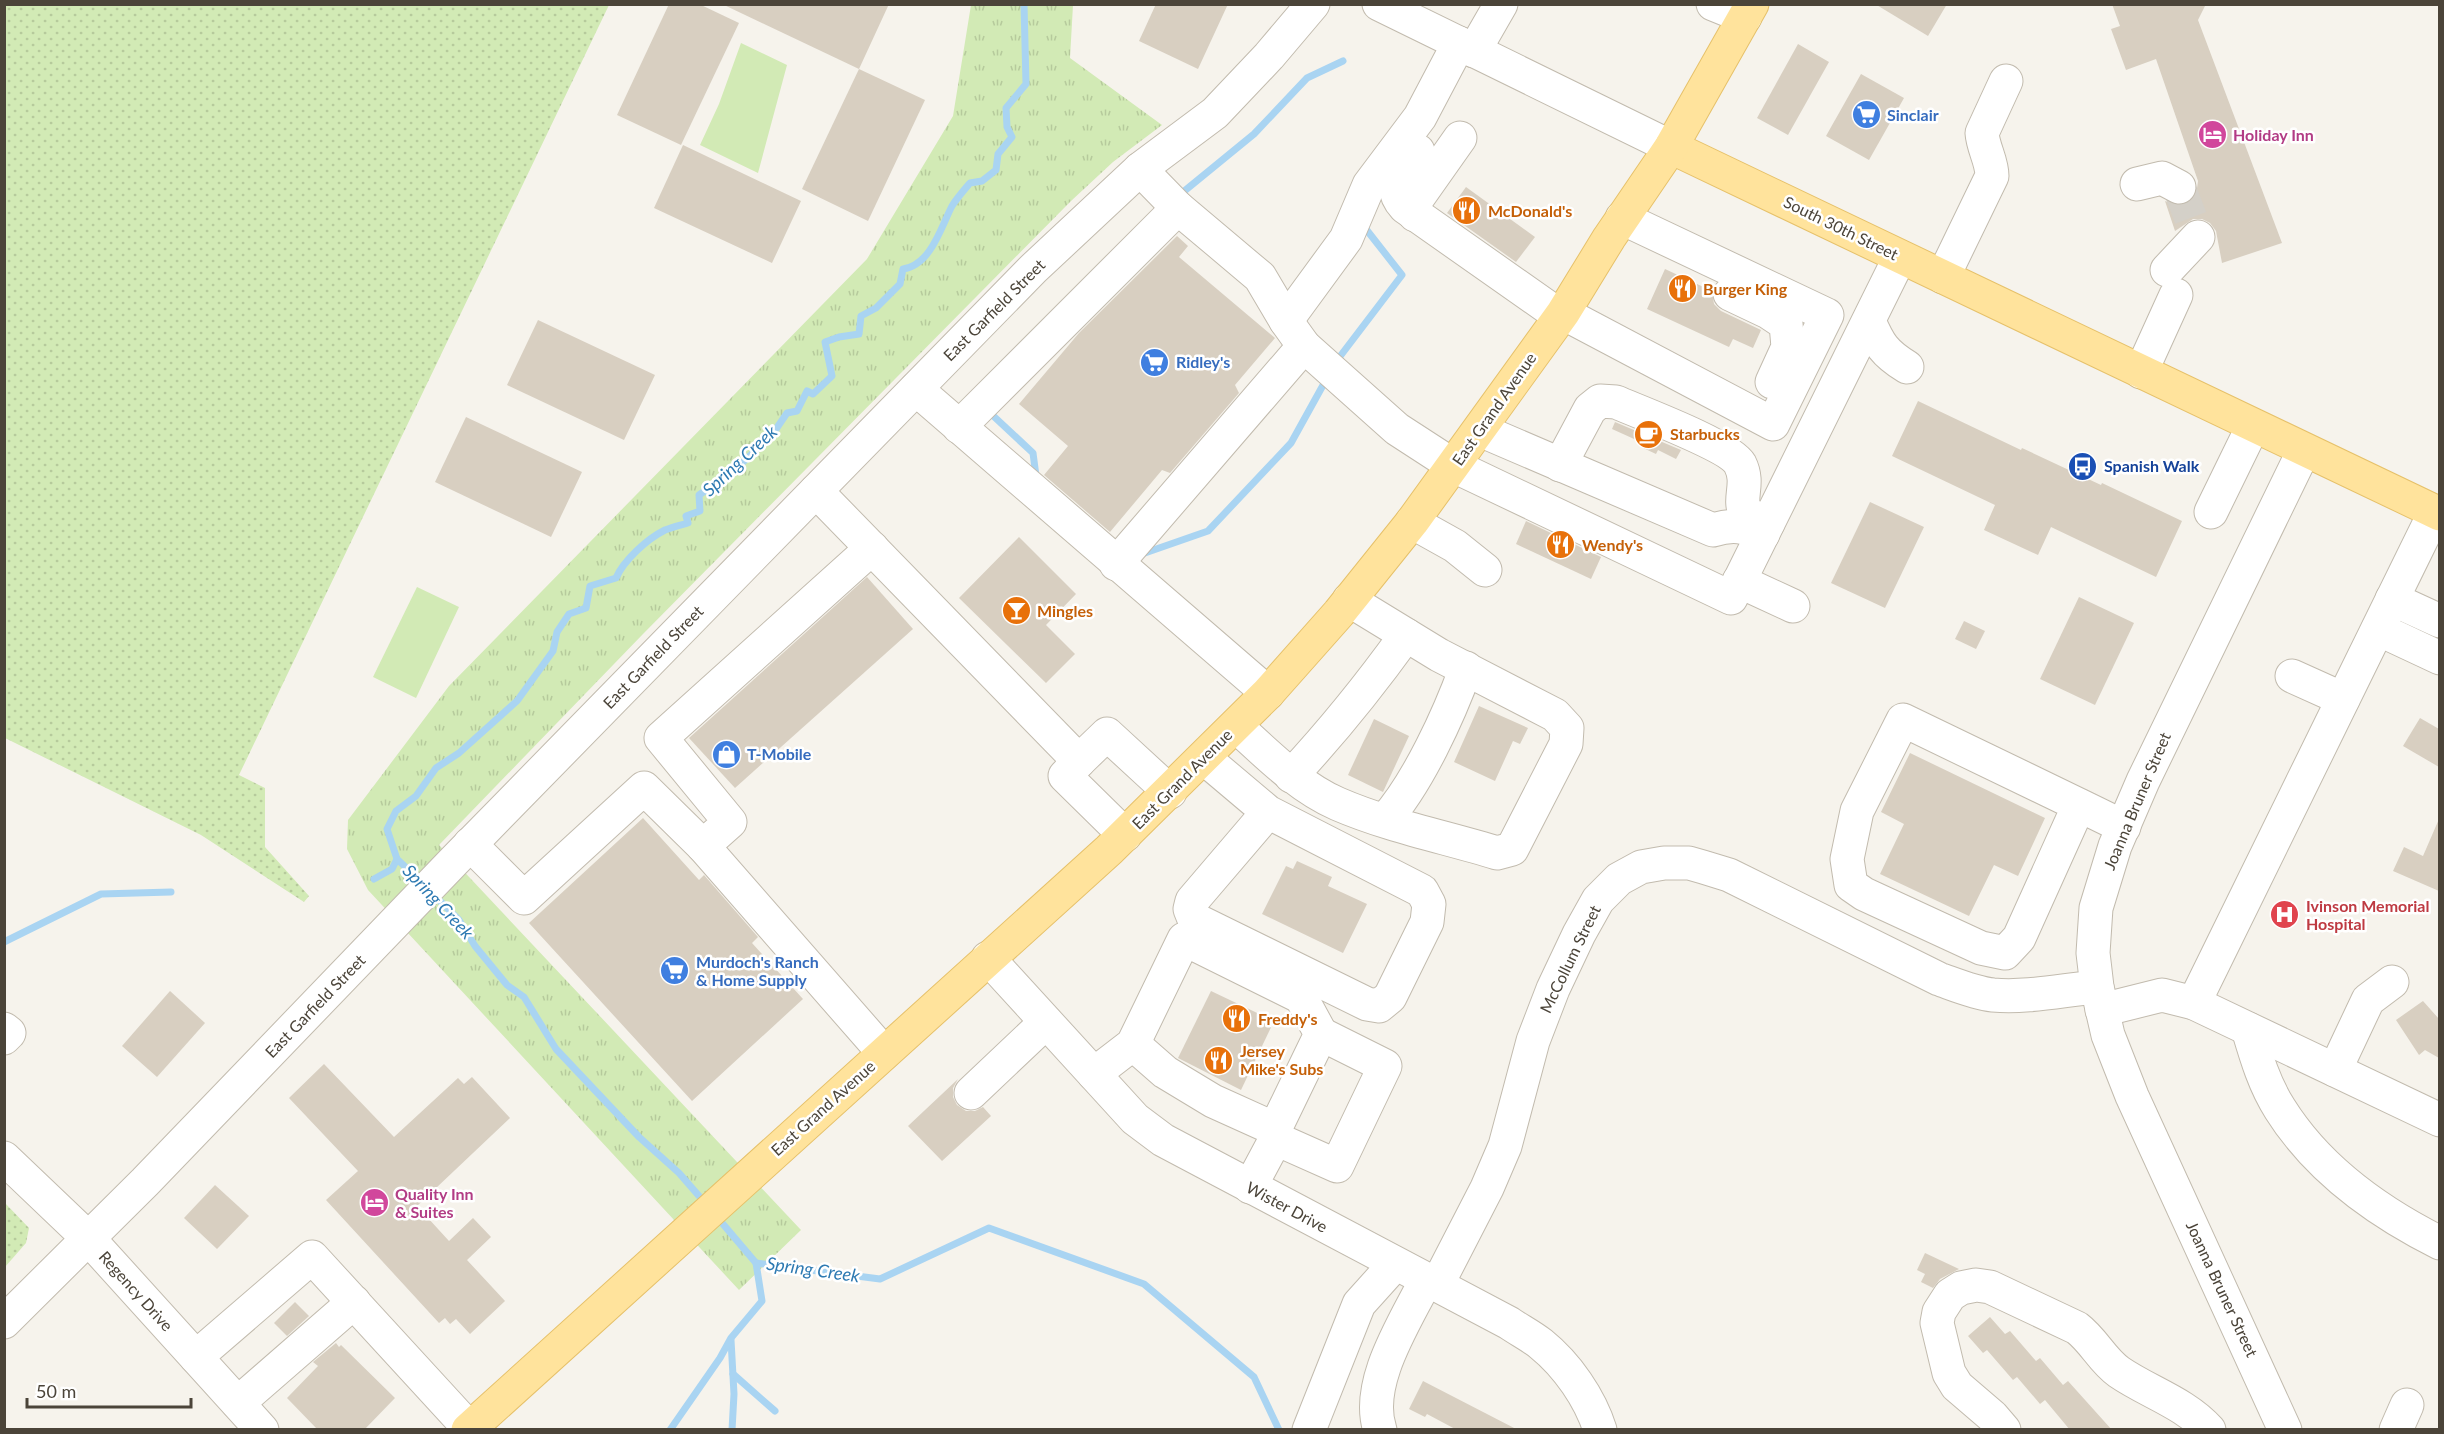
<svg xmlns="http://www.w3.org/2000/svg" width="2444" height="1434" font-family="Lato,sans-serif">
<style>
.grass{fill:url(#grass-dots)}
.park{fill:url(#park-tufts)}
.pitch{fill:#d2eab5}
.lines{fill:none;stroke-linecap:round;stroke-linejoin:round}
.stream{stroke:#a9d4f2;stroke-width:7}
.building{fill:#d8cfc1}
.minor-tunnel{stroke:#d4d0c8;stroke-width:33;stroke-dasharray:33 16;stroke-linecap:butt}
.minor-casing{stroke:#c2bbae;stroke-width:35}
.major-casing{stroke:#e6c16a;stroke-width:35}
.minor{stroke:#fff;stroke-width:33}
.major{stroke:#ffe39c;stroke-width:33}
.labels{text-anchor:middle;stroke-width:5;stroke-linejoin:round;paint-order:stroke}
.shop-label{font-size:16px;font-weight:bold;fill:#366cbe;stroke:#fff;text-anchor:start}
.hotel-label{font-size:16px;font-weight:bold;fill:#b23c85;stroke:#fff;text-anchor:start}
.food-label{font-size:16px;font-weight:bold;fill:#c56008;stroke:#fff;text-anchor:start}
.street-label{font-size:16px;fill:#4b4439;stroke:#fff}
.transit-label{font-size:16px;font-weight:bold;fill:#164399;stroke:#fff;text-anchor:start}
.health-label{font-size:16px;font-weight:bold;fill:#be3a42;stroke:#fff;text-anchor:start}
.water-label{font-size:18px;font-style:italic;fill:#2e7ab2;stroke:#fff}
</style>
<defs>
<pattern id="grass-dots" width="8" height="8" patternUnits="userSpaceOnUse" patternTransform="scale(1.5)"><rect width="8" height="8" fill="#d2eab5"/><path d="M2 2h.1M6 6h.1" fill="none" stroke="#b6ca9c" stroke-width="1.8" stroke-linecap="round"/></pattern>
<pattern id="park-tufts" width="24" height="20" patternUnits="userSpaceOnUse" patternTransform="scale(1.5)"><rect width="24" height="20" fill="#d2eab5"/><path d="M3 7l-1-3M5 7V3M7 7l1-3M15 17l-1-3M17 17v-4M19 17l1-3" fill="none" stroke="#b6ca9c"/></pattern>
</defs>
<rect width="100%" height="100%" fill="#f6f3ec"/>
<!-- grass -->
<g class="grass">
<path d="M4 5H609L239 775 265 788V847L309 896 304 902 201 835 5 738Z"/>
<path d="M5 1203 29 1228 26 1243 5 1267Z"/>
</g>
<!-- park -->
<path class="park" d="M971 5H1073L1070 58 1162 125 1113 162 1071 201 643 634 439 845 801 1230 739 1290 368 890 347 849 348 820 449 686 867 259 953 116Z"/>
<!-- pitch -->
<g class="pitch">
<path d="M741 43 787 65 758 173 700 145 719 104Z"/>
<path d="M417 587 459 607 416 698 373 677Z"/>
</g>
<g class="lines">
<!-- stream -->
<g class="stream">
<path d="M1177 197 1254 134 1307 78 1343 61"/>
<path d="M1335 363 1402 275 1362 224"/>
<path d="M988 411 1033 453 1036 476"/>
<path d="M1142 554 1208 531 1291 443 1327 378"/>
<path d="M374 879 392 869 397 859"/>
<path d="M421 882 397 859 387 829 396 811 416 796 436 768 459 753 517 701 553 651 557 632 569 614 586 608 590 586 616 578C624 560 647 539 665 530 672 527 681 525 688 523L686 516 700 511 699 495 715 484 723 474 741 464 772 435 787 413 797 411 807 391 813 394 832 376 825 342 839 337 859 334 861 316 876 308 900 284 903 269C931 265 941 227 952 206 957 198 964 190 970 183L982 181 996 170 998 154 1012 137 1007 127 1006 108 1026 84 1024 4"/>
<path d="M433 894 459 920 475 946 507 985 524 997 556 1049 639 1137 679 1173 706 1204"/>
<path d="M4 942 101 894 171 892"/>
<path d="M717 1217 756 1263 880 1279 989 1228 1144 1284 1254 1377 1279 1430"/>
<path d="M731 1340 734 1394 732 1430"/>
<path d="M733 1374 775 1411"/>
<path d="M670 1430 720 1358 731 1338 762 1301 756 1263"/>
</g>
</g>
<!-- building -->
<g class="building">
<path d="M669 4H699L739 23 681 145 617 115Z"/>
<path d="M722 4H889L859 69Z"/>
<path d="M1156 4H1228L1198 69 1139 41Z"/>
<path d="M1875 4H1947L1928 36Z"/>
<path d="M2112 4H2206L2198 20 2282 243 2222 263 2216 231 2210 223 2202 219H2193L2175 231 2165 201 2179 206 2188 203 2196 195 2198 181 2156 59 2126 70 2111 29 2120 26Z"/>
<path d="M1798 44 1829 62 1788 135 1757 118Z"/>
<path d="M859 69 925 100 868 221 802 189Z"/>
<path d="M1861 74 1904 98 1869 160 1826 136Z"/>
<path d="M683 145 801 201 772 263 654 208Z"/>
<path d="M1466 187 1535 237 1516 262 1447 213Z"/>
<path d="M1177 236 1188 246 1179 257 1275 338 1235 385 1239 393 1170 473 1162 470 1110 532 1044 475 1068 446 1019 404 1079 333Z"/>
<path d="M1665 269 1712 291 1714 304 1721 311 1761 330 1753 348 1733 339 1729 347 1647 309Z"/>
<path d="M538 320 655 375 624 440 507 385Z"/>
<path d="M1918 401 2021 450 2022 448 2101 485 2102 483 2182 521 2156 577 2051 527 2038 555 1984 530 1995 505 1892 456Z"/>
<path d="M466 417 582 472 551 537 435 482Z"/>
<path d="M1615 422 1681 450 1676 459 1658 450 1656 454 1641 447 1643 443 1612 429Z"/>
<path d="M1870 502 1924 527 1885 608 1831 583Z"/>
<path d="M1526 521 1601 557 1591 579 1516 544Z"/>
<path d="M1019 537 1076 594 1046 625 1075 654 1046 683 959 598Z"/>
<path d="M867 577 913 629 735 788 689 738Z"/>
<path d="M2079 597 2134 623 2095 705 2040 679Z"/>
<path d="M1964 621 1985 631 1976 649 1955 639Z"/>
<path d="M1479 706 1528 728 1520 744 1513 741 1495 781 1454 762Z"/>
<path d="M2420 718 2439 729V767L2403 746Z"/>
<path d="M1374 719 1409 736 1383 792 1348 775Z"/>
<path d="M1910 753 2045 818 2018 876 1994 865 1969 916 1880 874 1904 824 1881 812Z"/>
<path d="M643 818 699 880 704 875 758 937 752 943 803 999 692 1101 529 923Z"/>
<path d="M2439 819V891L2393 871 2404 847 2423 856Z"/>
<path d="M1297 861 1332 877 1328 886 1367 904 1343 953 1262 914 1286 866 1293 869Z"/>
<path d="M170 991 205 1023 157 1077 122 1046Z"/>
<path d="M1211 991 1274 1021 1241 1090 1178 1058Z"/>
<path d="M2423 1001 2439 1019V1058L2425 1050 2419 1055 2396 1020Z"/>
<path d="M324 1064 394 1137 458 1078 464 1084 472 1077 510 1118 417 1206 449 1241 473 1218 491 1237 467 1260 505 1301 470 1334 456 1319 450 1324 445 1318 439 1323 326 1200 358 1171 289 1098Z"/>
<path d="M958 1079 953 1088V1097L957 1105 966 1111H975L983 1107 991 1116 942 1161 908 1126Z"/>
<path d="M215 1185 249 1216 217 1249 184 1218Z"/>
<path d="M1925 1253 1959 1269 1940 1279 1933 1288 1921 1282 1925 1274 1917 1270Z"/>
<path d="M295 1302 309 1316 287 1336 274 1323Z"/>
<path d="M1990 1317 2005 1334 2010 1331 2036 1361 2040 1358 2063 1385 2068 1381 2112 1430H2070L2045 1400 2040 1404 2017 1377 2013 1380 1987 1350 1983 1353 1968 1336Z"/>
<path d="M336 1343 339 1347 341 1345 395 1398 364 1430H318L287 1398 318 1366 313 1362Z"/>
<path d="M1423 1381 1518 1430H1457L1427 1414 1425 1417 1409 1409Z"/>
</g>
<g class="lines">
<!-- minor-tunnel -->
<path class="minor-tunnel" d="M2179 187 2198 237"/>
<defs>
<g id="minor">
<path d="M1379 4 1671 147"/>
<path d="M1713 4 1745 17"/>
<path d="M1474 51 1501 4"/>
<path d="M1418 151C1403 170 1385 185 1405 207L1560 316"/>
<path d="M1140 169 1178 208 1260 277 1286 321 1304 346 1397 429 1454 466 1731 598 1900 257"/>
<path d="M2137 184 2162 178 2179 187"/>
<path d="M1415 215 1414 206 1417 199 1460 138"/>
<path d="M2167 270 2198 237"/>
<path d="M1943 277 1992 176C1992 161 1983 148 1982 133L2006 81"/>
<path d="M1730 294 1768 312 1786 324 1788 347 1772 382"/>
<path d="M1563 313 1773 424 1827 315 1622 218"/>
<path d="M1286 321 1346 239 1369 185 1420 117 1459 43"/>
<path d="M1869 321C1879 344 1884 353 1907 367"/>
<path d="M2141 372 2176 295"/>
<path d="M916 389 1268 693"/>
<path d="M959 427 1178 208"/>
<path d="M1480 430 1713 530C1732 524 1745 526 1763 534"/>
<path d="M1560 465 1590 409 1600 401 1616 402C1639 412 1730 446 1740 464 1750 484 1738 497 1745 513L1768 523"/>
<path d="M816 491 1079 761 1065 776 1125 835"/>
<path d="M2211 512 2253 426"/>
<path d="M1412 522 1455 546 1485 570"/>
<path d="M1116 564 1304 346"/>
<path d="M1739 581 1793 606"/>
<path d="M2392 599 2440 621"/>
<path d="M2378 629 2440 658"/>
<path d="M2292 676 2343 699"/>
<path d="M1236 726C1267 754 1299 787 1338 804 1389 826 1445 837 1497 853L1512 849 1566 744 1567 728 1555 715 1439 655 1349 600"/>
<path d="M1204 758 1268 812 1422 891 1429 904 1427 922 1390 997 1379 1006 1367 1004 1194 919 1190 909 1192 901 1268 812"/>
<path d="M1079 761 1107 734 1170 792"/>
<path d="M1291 776C1333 731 1370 685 1406 635"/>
<path d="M2079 805 1903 720 1857 811 1847 859 1851 885 1864 894 1981 948 2005 953 2019 938 2079 805 2124 827"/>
<path d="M1385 820C1418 783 1449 715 1466 668"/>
<path d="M470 844 524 898 644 788 703 846 884 1053"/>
<path d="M703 846 730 822 661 738 872 548"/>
<path d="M988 958 1135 1119 1163 1140 1509 1323C1519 1330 1531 1336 1541 1344 1567 1365 1590 1398 1600 1430"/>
<path d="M2194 1003 2435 512"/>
<path d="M2102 1010 2162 995 2194 1003 2440 1120"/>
<path d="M4 1029 9 1033 4 1038"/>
<path d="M2248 1029C2256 1056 2264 1084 2280 1109 2317 1168 2378 1212 2440 1243"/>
<path d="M1133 1044 1165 1072 1213 1101 1275 1129"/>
<path d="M2335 1070 2368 1000 2392 982"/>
<path d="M1094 1074 1133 1044 1184 939 1301 997 1321 1034 1275 1129 1273 1144 1250 1187"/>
<path d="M971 1093 1046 1022"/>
<path d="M1274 1138 1337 1166 1385 1066 1321 1034"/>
<path d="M4 1158 89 1239 262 1430"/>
<path d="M1437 1285 1487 1188 1505 1146 1533 1041 1553 989 1579 934 1598 900 1619 879 1641 867 1664 863H1689L1703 867 1729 875 1939 979C1956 985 1975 993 1993 995 2027 998 2063 990 2097 987"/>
<path d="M4 1322 145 1182 453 862 1033 269 1140 169 1215 113 1269 56 1313 4"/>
<path d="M196 1357 312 1257 469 1428"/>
<path d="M238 1403 354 1302"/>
<path d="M1309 1430 1359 1304 1395 1264"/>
<path d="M1380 1430C1364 1383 1406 1321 1426 1280"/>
<path d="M2004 1430 1992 1416 1957 1386 1949 1373 1937 1323 1939 1312 1950 1295 1961 1288 1976 1285 1990 1287 2077 1328C2094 1341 2102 1360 2119 1372 2148 1392 2185 1403 2209 1430"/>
<path d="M2285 1430 2132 1096 2108 1035 2097 987 2093 953 2096 908 2115 846 2143 781 2304 450"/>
<path d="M2396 1430 2407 1405"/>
</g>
<g id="major">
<path d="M1671 147 2440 514"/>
<path d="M468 1430 1109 850 1268 693 1339 613 1412 522 1563 313 1609 238 1671 147 1752 4"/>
</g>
</defs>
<!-- minor casing -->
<use href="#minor" class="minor-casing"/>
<!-- major casing -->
<use href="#major" class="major-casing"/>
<!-- minor -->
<use href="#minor" class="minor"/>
<!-- major -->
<use href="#major" class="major"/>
</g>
<!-- icons -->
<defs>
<symbol id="supermarket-disc" viewBox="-11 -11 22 22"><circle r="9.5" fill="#3f7fe0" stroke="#fff"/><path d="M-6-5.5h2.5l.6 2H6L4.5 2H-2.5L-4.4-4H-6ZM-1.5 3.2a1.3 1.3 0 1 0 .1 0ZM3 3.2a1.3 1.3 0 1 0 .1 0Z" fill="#fff"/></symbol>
<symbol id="hotel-disc" viewBox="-11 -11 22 22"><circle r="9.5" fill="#d1479c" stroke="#fff"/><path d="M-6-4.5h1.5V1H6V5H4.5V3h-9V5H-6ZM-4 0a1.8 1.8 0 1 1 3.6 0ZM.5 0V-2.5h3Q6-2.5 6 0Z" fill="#fff"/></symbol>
<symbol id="restaurant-disc" viewBox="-11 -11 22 22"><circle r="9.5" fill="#e8710a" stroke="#fff"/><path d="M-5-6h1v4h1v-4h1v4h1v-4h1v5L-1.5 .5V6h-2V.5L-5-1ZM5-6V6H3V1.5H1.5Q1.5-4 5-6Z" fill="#fff"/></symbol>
<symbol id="cafe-disc" viewBox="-11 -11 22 22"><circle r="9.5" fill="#e8710a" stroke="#fff"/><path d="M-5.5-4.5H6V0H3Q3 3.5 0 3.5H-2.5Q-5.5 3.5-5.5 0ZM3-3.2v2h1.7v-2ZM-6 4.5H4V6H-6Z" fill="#fff"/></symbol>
<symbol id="bus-disc" viewBox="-11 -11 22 22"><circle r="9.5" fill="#1a4fb4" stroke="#fff"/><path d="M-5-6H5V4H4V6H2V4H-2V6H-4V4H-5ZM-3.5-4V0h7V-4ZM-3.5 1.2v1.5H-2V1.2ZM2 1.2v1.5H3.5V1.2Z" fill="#fff"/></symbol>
<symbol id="bar-disc" viewBox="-11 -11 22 22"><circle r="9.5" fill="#e8710a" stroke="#fff"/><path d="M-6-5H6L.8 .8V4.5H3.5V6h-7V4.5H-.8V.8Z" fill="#fff"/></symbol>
<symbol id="shop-disc" viewBox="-11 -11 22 22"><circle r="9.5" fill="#3f7fe0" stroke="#fff"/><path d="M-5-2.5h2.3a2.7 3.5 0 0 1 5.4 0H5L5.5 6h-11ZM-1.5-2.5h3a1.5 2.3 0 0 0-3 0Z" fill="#fff"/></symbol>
<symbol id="hospital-disc" viewBox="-11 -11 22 22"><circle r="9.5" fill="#e0444e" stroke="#fff"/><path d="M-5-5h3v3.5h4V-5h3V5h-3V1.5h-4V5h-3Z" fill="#fff"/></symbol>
</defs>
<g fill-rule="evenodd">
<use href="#supermarket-disc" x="1850" y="98" width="33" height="33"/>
<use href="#hotel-disc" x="2196" y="118" width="33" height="33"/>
<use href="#restaurant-disc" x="1450" y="194" width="33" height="33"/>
<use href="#restaurant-disc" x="1666" y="272" width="33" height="33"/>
<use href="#supermarket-disc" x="1138" y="346" width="33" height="33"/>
<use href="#cafe-disc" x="1632" y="418" width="33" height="33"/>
<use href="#bus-disc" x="2066" y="450" width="33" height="33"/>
<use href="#restaurant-disc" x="1544" y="528" width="33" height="33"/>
<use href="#bar-disc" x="1000" y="594" width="33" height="33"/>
<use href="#shop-disc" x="710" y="738" width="33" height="33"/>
<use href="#hospital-disc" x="2268" y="898" width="33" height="33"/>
<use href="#supermarket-disc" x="658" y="954" width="33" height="33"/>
<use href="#restaurant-disc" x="1220" y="1002" width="33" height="33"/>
<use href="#restaurant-disc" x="1202" y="1044" width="33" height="33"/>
<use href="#hotel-disc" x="358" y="1186" width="33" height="33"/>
</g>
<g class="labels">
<!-- shop labels -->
<g class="shop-label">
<text x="1887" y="121">Sinclair</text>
<text x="1176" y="368">Ridley's</text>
<text x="747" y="760">T-Mobile</text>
<text x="696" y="968">Murdoch's Ranch<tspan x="696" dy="18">&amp; Home Supply</tspan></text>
</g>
<!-- hotel labels -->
<g class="hotel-label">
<text x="2233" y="141">Holiday Inn</text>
<text x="395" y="1200">Quality Inn<tspan x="395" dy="18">&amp; Suites</tspan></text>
</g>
<!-- food labels -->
<g class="food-label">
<text x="1488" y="217">McDonald's</text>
<text x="1703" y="295">Burger King</text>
<text x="1670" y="440">Starbucks</text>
<text x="1582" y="551">Wendy's</text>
<text x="1037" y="617">Mingles</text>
<text x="1258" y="1025">Freddy's</text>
<text x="1240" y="1057">Jersey<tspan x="1240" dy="18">Mike's Subs</tspan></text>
</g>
<!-- street labels -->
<g class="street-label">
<text transform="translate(1841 228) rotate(26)" y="6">South 30th Street</text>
<text transform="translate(994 310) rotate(-45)" y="6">East Garfield Street</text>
<text transform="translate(1494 409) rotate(-55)" y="6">East Grand Avenue</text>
<text transform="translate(653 657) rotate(-46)" y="6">East Garfield Street</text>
<text transform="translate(1182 779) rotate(-45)" y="6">East Grand Avenue</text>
<text transform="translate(2137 801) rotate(-67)" y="6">Joanna Bruner Street</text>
<text transform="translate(1570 959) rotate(-64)" y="6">McCollum Street</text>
<text transform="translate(315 1006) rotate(-46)" y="6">East Garfield Street</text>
<text transform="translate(823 1108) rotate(-42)" y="6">East Grand Avenue</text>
<text transform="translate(1287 1207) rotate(28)" y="6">Wister Drive</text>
<text transform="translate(2222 1289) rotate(65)" y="6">Joanna Bruner Street</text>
<text transform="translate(136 1291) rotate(48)" y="6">Regency Drive</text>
</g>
<!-- transit labels -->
<g class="transit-label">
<text x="2104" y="472">Spanish Walk</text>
</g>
<!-- health labels -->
<g class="health-label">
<text x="2306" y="912">Ivinson Memorial<tspan x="2306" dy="18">Hospital</tspan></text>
</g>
<!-- water labels -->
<g class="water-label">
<text transform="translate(740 461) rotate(-43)" y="6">Spring Creek</text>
<text transform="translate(438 902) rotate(47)" y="6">Spring Creek</text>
<text transform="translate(813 1270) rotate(8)" y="6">Spring Creek</text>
</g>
</g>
<!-- border -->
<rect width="2444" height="1434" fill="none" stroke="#4b4439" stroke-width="12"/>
<!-- scale -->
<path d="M27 1398v9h164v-9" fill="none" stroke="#4b4439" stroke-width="3"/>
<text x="36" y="1398" font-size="18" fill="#4b4439" stroke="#ffffff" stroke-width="4.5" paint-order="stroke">50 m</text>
</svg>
